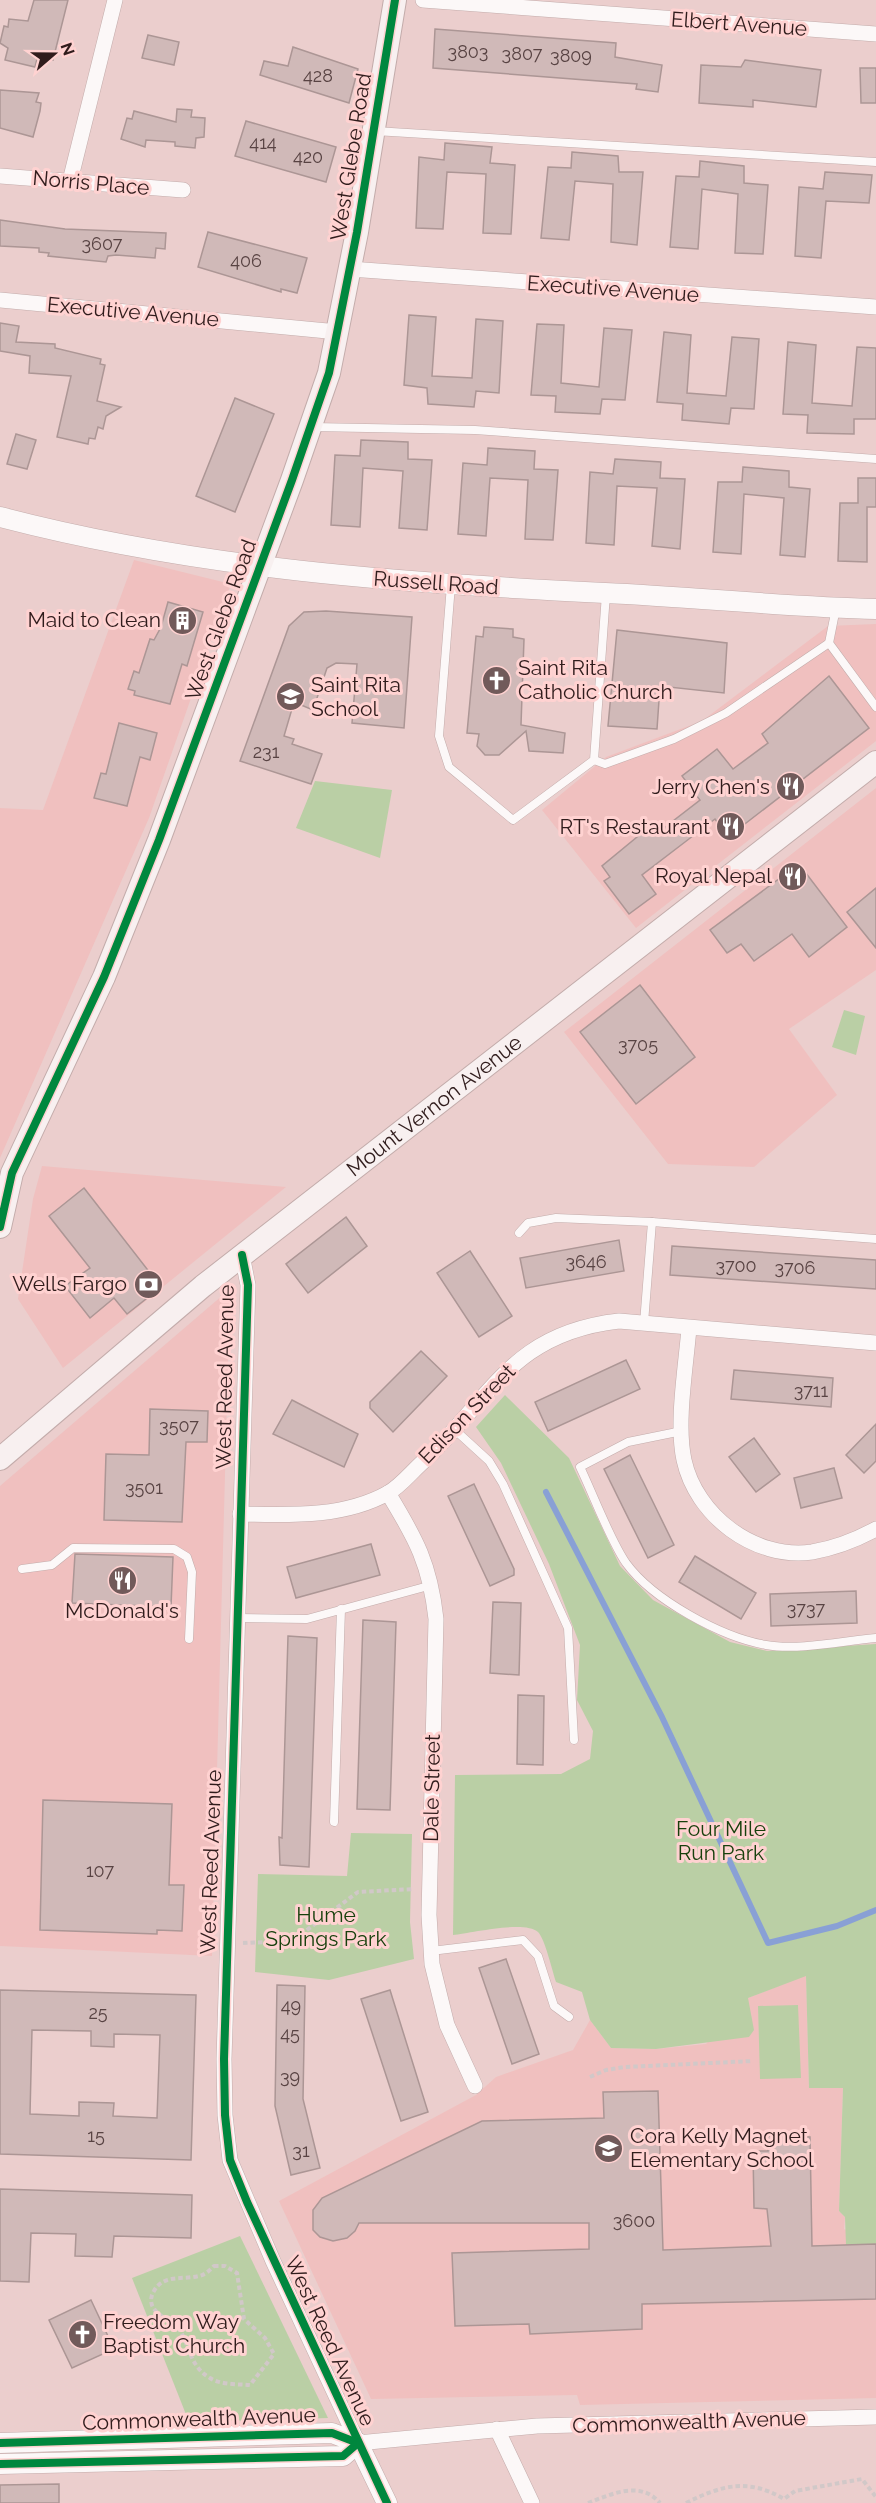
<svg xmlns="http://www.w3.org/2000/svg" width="876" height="2503" font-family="Raleway,sans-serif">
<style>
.built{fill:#f0c0bf}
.green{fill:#bacfa5}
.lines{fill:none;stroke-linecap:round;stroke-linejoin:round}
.stream{stroke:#89a0d5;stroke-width:6}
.building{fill:#d0b9b8;stroke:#ac9695;stroke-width:1.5;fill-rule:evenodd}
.service-casing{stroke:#c3acab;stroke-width:9}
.minor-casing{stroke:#c3acab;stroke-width:16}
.tertiary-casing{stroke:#c3acab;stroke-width:21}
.secondary-casing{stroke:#c3acab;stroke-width:24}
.path{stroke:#d1c8c8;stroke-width:4;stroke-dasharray:4.5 3;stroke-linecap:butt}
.service{stroke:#fcf8f8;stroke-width:8}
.minor{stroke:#fcf8f8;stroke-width:15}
.tertiary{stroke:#fcf8f8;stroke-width:20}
.secondary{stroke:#f8f0f0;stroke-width:22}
.cycleway-casing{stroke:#ffd2d1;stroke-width:11}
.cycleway{stroke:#00873e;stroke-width:8}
.labels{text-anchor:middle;stroke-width:6;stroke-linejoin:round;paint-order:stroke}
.number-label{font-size:18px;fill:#584343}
.street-label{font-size:21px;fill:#301c1c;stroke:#ffd2d1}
.poi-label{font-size:21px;fill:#301c1c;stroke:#ffd2d1;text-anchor:end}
.park-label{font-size:21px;fill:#17400c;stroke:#ffd2d1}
</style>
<rect width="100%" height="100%" fill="#ebcecd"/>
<!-- built -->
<g class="built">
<path d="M134 560 231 584 149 818 0 1158V808L43 810Z"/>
<path d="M876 624V741L636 928 542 810 606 757 702 721 828 626Z"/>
<path d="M876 788V970L789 1029 837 1095 754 1167 668 1164 564 1032Z"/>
<path d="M42 1166 286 1187 63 1368 18 1299 33 1199Z"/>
<path d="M230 1289 212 1956 0 1946V1486Z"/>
<path d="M806 1975 809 2088 843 2087 839 2211 845 2217 844 2229 876 2244V2398L580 2405 577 2395 371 2399 279 2201 476 2095 496 2077 573 2050 590 2020 611 2048 656 2049 706 2044 748 1998Z"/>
</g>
<!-- green -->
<g class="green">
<path d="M315 781 392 790 380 858 296 828Z"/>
<path d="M844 1010 865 1016 856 1055 832 1047Z"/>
<path d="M505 1395 569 1458 620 1566 653 1600 730 1642 767 1651 876 1644V2244L846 2245 845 2217 839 2211 843 2088H809L806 1976 748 1998 754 2030 749 2037 656 2049 611 2048 590 2020 582 1992 556 1982C552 1970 545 1939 538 1932 525 1920 471 1933 453 1935L455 1775 561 1774 590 1759 593 1731 577 1700 580 1645 549 1564 501 1463 476 1427Z"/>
<path d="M351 1833 412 1834 410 1922 414 1959 329 1980 255 1972 258 1874 347 1876Z"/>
<path d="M798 2005 801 2078 760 2079 758 2006Z"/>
<path d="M240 2236 328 2418 189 2422 132 2278Z"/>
</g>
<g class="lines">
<!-- stream -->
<path class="stream" d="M546 1492 661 1715 768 1943 837 1926 876 1910"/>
</g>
<!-- building -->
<g class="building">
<path d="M34 0H68L53 60 38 55 35 67 5 60 8 48 0 43 4 26 8 27 9 19 28 21Z"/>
<path d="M435 29 616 43 615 57 662 65 658 92 636 89 637 84 433 68Z"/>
<path d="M148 35 179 42 174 65 142 58Z"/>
<path d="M293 47 358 69 349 103 260 75 264 61 288 66Z"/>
<path d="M745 60 821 70 816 107 753 100V107L699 103 701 65 741 67Z"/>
<path d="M860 68H876V103H861Z"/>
<path d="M0 90 39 93 36 102 41 103 40 111 33 137 0 128Z"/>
<path d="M177 109 192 110 191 117 205 118 204 137 196 138 195 148 175 146V142L146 140 145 147 121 139 127 118 132 119 134 111 176 122Z"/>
<path d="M246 121 336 147 326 182 235 156Z"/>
<path d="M445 143 492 147 490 163 515 165 511 234 483 233 486 174 447 172 443 229 416 228 419 157 444 160Z"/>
<path d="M572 152 618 156 619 172H643L637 245 611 242 613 184 575 181 569 240 541 238 548 167 571 168Z"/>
<path d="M700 161 744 166V183L768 185 763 254 735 253 738 194 702 189 698 249 670 247 676 176 699 177Z"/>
<path d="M825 172 872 175 869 203 826 201 821 258 795 256 799 187 823 189Z"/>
<path d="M0 220 65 229 166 233 165 249 156 248 155 258 116 255 108 256 106 262 48 256 49 253 39 252V248L0 246Z"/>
<path d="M208 232 307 258 297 293 281 289V292L198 267Z"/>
<path d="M409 315 436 317 432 376 472 378 476 319 503 321 499 393 476 391 474 407 428 404 427 388 404 385Z"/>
<path d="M0 323 19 326 16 342 55 344V348L101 359 100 364 105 365 97 401 121 407 106 416 103 429 98 427 95 439 89 438 88 444 57 437 71 376 29 373 30 356 0 351Z"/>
<path d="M537 324 564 325 561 383 599 387 604 328 632 330 625 400 602 399 600 414 555 412 556 396 531 395Z"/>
<path d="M664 332 691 335 687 393 726 396 732 337 759 339 754 409 731 408 729 424 682 420 683 404 657 402Z"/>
<path d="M788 342 816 345 812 403 852 406 857 347 876 348V419H854V434L807 433 808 415 783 414Z"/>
<path d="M235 398 274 414 235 512 196 496Z"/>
<path d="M16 434 36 440 27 469 7 464Z"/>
<path d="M361 440 408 442V459L432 460 427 530 399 528 403 471 363 468 360 527 331 525 335 455 360 456Z"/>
<path d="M488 448 535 451 534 469 558 470 553 540 525 539 528 480 490 478 486 536 458 534 463 463 487 465Z"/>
<path d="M615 459 661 462 660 478 685 479 680 549 652 546 657 488 617 486 614 545 586 543 590 472 613 474Z"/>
<path d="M743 467 789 471V487L810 489 805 557 780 555 784 498 744 494 741 554 713 552 718 482H742Z"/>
<path d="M858 478H876V507H867V562L838 561 840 503H858Z"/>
<path d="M168 602 203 612 187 666 182 664 170 704 134 695 135 691 128 689 134 671 139 673 150 639 154 640 161 627Z"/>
<path d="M326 611 412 617 404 728 352 723 357 664 336 663 327 668 313 710 294 702 284 736 294 739 292 744 322 754 311 784 240 761 289 626 304 612Z"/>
<path d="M484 627 513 629V637L524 639 521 725 565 733 563 753 529 751 526 731 499 755H485L477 746 479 734 467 733 476 636 483 637Z"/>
<path d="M617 630 727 643 724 693 660 686 657 729 608 726Z"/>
<path d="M829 676 869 728 728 837 715 819 685 842 642 875 656 894 629 914 604 881 610 877 602 866 654 823 660 831 700 800 682 776 717 749 733 769 768 743 762 734Z"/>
<path d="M119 723 157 733 150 760 140 757 127 806 94 798 101 773 106 774Z"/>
<path d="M799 864 847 927 809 957 792 934 754 961 741 944 727 953 710 930Z"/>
<path d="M876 888V948L847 912Z"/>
<path d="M640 985 695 1057 636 1104 580 1032Z"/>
<path d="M84 1188 161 1287 127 1314 114 1298 90 1318 65 1286 90 1268 49 1216Z"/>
<path d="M346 1217 367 1246 308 1293 286 1264Z"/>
<path d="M619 1240 624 1271 526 1288 520 1258Z"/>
<path d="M672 1246 876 1260V1289L670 1275Z"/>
<path d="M470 1251 512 1316 479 1337 437 1273Z"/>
<path d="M421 1351 447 1376 393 1432 370 1408V1402Z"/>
<path d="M626 1360 640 1389 548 1431 535 1402Z"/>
<path d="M734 1370 833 1378 831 1407 731 1399Z"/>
<path d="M292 1400 358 1434 344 1467 273 1434Z"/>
<path d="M150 1409 208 1411 207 1442H186L182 1522 104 1520 106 1454 149 1455Z"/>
<path d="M876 1424V1461L864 1473 846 1455Z"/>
<path d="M754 1438 780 1474 756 1492 729 1457Z"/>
<path d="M630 1455 674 1545 648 1558 604 1469Z"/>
<path d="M834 1468 842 1498 801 1508 794 1478Z"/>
<path d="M474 1484 514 1569V1575L490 1586 448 1496Z"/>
<path d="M371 1544 380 1575 296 1598 287 1567Z"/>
<path d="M75 1554 173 1557 171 1607 72 1603Z"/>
<path d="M695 1556 756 1593 741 1619 679 1582Z"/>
<path d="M856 1591 857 1623 771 1626 770 1594Z"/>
<path d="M493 1602 521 1603 519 1675 490 1673Z"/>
<path d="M363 1620 396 1622 390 1810 357 1809Z"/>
<path d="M288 1636 317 1638 309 1867 280 1865 279 1837 282 1838Z"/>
<path d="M518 1695 544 1696 543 1765 517 1764Z"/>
<path d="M43 1800 172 1804 169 1885H184L182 1931 157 1930V1934L40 1930Z"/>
<path d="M506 1959 539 2054 512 2064 479 1968Z"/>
<path d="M277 1985 305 1986 303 2099 320 2168 291 2175 275 2106Z"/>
<path d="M0 1990 196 1995 191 2160 0 2154ZM32 2030 91 2031V2046L114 2047V2034L160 2035 157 2118 113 2116 114 2103 79 2102V2116L30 2114Z"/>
<path d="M390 1990 428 2112 401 2121 361 1999Z"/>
<path d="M658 2091 663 2250 771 2246 767 2209 754 2208 753 2151H768V2136L810 2137 812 2246 876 2244V2299L642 2304V2329L530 2334 529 2324 455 2326 452 2253 589 2249V2223H359L355 2231 347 2238 333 2241 320 2237 313 2230V2210L322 2198 482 2121 604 2118 603 2092Z"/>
<path d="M0 2189 192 2195 191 2238 114 2236 112 2257 75 2256 76 2234 31 2233 29 2282 0 2281Z"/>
<path d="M91 2300 114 2349 72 2368 49 2320Z"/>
<path d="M59 2484V2503H0V2485Z"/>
</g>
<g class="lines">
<defs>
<g id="service">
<path d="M375 131 876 162"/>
<path d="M312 427 475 430 876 459"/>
<path d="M451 585 439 736 449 767 513 820 594 760 606 594"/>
<path d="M836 608 829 643 876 707"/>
<path d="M594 760 605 764 674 739 726 713 829 643"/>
<path d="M519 1233 528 1223 556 1218 652 1222 876 1239"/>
<path d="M644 1323 652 1222"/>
<path d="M454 1429 489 1461 503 1484 568 1628 574 1740"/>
<path d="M682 1431 628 1442 580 1467C593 1494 610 1540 626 1563 653 1600 721 1637 766 1645 798 1651 843 1641 876 1638"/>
<path d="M22 1569 52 1565 73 1548 174 1549 187 1557 192 1572 189 1639"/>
<path d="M237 1618 307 1619 432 1585"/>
<path d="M334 1822 341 1609"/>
<path d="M431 1951 523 1940 538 1956 554 2006 569 2017"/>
</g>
<g id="minor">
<path d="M423 0 876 34"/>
<path d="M0 176 183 190"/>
<path d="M70 181 115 0"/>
<path d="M350 269 876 307"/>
<path d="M0 300 338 332"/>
<path d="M242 1255 248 1285 224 2059 225 2115 230 2160 273 2261 358 2443 537 2426 876 2417"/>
<path d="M689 1328C686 1366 676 1423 684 1460 696 1515 754 1560 812 1552 835 1548 856 1540 876 1529"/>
<path d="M388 1493C416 1539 430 1564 436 1619L429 1915 432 1964 447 2025 475 2086"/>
<path d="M240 1514C289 1515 343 1518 388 1493 401 1486 413 1470 425 1460 493 1395 513 1333 619 1321L876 1343"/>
<path d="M497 2429 532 2503"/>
</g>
<g id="tertiary">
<path d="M0 517C199 569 401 583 605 593 695 597 786 607 876 609"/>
<path d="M0 2443 332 2433 358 2443"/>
<path d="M358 2443 387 2503"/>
<path d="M0 2464 343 2456 358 2443"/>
</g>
<g id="secondary">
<path d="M0 1227 12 1173 104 977 159 840 292 480 329 373 357 232 395 0"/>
<path id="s1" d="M0 1459 203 1286 876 762"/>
</g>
</defs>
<!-- service casing -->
<use href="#service" class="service-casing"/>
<!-- minor casing -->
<use href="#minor" class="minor-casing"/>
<!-- tertiary casing -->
<use href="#tertiary" class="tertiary-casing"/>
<!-- secondary casing -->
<use href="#secondary" class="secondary-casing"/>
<!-- path -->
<g class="path">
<path d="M243 1943 292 1941 358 1892 414 1889"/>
<path d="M590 2077 606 2070 625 2067 753 2061"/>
<path d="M214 2266H225L237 2273 244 2319 265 2338 274 2354 250 2385C237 2384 221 2385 210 2378 191 2367 190 2349 181 2332 175 2320 141 2313 154 2291 163 2274 183 2280 199 2276 205 2275 210 2270 214 2266Z"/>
<path d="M588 2503C612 2494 640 2480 660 2503"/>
<path d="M686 2503C722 2485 748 2478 784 2499L795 2491 862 2479 876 2497"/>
</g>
<!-- service -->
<use href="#service" class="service"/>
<!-- minor -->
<use href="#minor" class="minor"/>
<!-- tertiary -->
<use href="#tertiary" class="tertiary"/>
<!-- secondary -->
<use href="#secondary" class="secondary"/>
<defs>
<g id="cycleway">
<path d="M0 1227 12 1173 104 977 159 840 292 480 329 373 357 232 395 0"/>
<path d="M242 1255 248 1285 224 2059 225 2115 230 2160 247 2202 387 2503"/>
<path d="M0 2443 332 2433 358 2443"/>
<path d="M0 2464 343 2456 358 2443"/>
</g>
</defs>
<!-- cycleway casing -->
<use href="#cycleway" class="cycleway-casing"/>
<!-- cycleway -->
<use href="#cycleway" class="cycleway"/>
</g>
<!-- icons -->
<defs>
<symbol id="building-disc" viewBox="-11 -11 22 22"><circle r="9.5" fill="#715a5a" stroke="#ffd2d1"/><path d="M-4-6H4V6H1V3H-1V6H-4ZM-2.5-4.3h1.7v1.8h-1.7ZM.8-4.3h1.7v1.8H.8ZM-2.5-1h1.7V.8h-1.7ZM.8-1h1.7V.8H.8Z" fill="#fff"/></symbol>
<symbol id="church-disc" viewBox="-11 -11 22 22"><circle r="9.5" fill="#715a5a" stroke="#ffd2d1"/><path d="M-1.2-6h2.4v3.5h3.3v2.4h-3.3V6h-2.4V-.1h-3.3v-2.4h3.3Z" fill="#fff"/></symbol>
<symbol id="school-disc" viewBox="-11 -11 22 22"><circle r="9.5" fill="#715a5a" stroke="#ffd2d1"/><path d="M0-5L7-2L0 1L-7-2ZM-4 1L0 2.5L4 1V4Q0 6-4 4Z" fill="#fff"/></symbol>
<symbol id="restaurant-disc" viewBox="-11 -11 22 22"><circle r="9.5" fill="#715a5a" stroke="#ffd2d1"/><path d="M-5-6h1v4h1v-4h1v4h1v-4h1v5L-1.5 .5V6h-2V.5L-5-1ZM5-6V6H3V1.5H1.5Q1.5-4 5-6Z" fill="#fff"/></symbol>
<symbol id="bank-disc" viewBox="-11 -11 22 22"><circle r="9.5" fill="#715a5a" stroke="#ffd2d1"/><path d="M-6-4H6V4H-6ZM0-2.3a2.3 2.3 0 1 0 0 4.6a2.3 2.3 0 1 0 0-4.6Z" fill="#fff"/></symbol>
</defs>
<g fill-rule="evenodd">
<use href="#building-disc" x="166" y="604" width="33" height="33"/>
<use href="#church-disc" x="480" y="664" width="33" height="33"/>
<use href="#school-disc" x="274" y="680" width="33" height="33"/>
<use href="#restaurant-disc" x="774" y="770" width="33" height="33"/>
<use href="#restaurant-disc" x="714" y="810" width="33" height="33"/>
<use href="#restaurant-disc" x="776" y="860" width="33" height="33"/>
<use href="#bank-disc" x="132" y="1268" width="33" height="33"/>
<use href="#restaurant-disc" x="106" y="1564" width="33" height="33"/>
<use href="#school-disc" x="592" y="2132" width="33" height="33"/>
<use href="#church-disc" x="66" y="2318" width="33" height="33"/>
</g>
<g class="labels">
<!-- number labels -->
<g class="number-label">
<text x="468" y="58">3803</text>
<text x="522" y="60">3807</text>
<text x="571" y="62">3809</text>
<text x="318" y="82">428</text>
<text x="263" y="149">414</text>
<text x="308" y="163">420</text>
<text x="102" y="250">3607</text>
<text x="246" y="267">406</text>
<text x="266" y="758">231</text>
<text x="638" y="1051">3705</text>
<text x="586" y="1268">3646</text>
<text x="736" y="1272">3700</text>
<text x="795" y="1274">3706</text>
<text x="811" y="1397">3711</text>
<text x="179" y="1432">3507</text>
<text x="144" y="1494">3501</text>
<text x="806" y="1615">3737</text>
<text x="100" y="1877">107</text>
<text x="291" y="2012">49</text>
<text x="98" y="2019">25</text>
<text x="290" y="2040">45</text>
<text x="290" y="2083">39</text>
<text x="96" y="2142">15</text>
<text x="301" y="2157">31</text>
<text x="634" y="2227">3600</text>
</g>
<!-- street labels -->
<g class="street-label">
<text transform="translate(739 24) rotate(4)" y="7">Elbert Avenue</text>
<text transform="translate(351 157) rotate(-81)" y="7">West Glebe Road</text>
<text transform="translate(91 183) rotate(5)" y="7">Norris Place</text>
<text transform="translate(613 289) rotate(4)" y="7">Executive Avenue</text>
<text transform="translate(133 312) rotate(5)" y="7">Executive Avenue</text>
<text transform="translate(436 583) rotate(4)" y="7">Russell Road</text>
<text transform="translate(221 620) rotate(-70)" y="7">West Glebe Road</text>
<text dy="7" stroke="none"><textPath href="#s1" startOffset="560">Mount Vernon Avenue</textPath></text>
<text transform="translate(225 1377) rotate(-89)" y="7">West Reed Avenue</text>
<text transform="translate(467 1414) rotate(-46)" y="7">Edison Street</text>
<text transform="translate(432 1788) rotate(-89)" y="7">Dale Street</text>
<text transform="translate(211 1862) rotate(-88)" y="7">West Reed Avenue</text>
<text transform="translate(330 2341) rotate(65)" y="7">West Reed Avenue</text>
<text transform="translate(199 2419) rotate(-2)" y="7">Commonwealth Avenue</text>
<text transform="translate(689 2422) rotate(-2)" y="7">Commonwealth Avenue</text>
</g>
<!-- poi labels -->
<g class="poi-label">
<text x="161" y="627">Maid to Clean</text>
<text x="518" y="675" text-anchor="start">Saint Rita<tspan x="518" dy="24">Catholic Church</tspan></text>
<text x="311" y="692" text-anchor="start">Saint Rita<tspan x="311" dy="24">School</tspan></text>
<text x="770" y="794">Jerry Chen's</text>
<text x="710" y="834">RT's Restaurant</text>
<text x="772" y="883">Royal Nepal</text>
<text x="127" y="1291">Wells Fargo</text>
<text x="122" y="1618" text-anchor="middle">McDonald's</text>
<text x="630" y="2143" text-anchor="start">Cora Kelly Magnet<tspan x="630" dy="24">Elementary School</tspan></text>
<text x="103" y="2329" text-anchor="start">Freedom Way<tspan x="103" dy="24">Baptist Church</tspan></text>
</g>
<!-- park labels -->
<g class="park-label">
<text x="721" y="1836">Four Mile<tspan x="721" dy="24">Run Park</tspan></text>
<text x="326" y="1922">Hume<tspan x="326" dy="24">Springs Park</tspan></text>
</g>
</g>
<!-- north arrow -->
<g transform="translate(54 54) rotate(70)" stroke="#ffd2d1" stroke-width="4.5" paint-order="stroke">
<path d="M0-4.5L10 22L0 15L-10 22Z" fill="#301c1c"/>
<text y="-9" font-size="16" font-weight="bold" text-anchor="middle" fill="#301c1c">N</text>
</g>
</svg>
